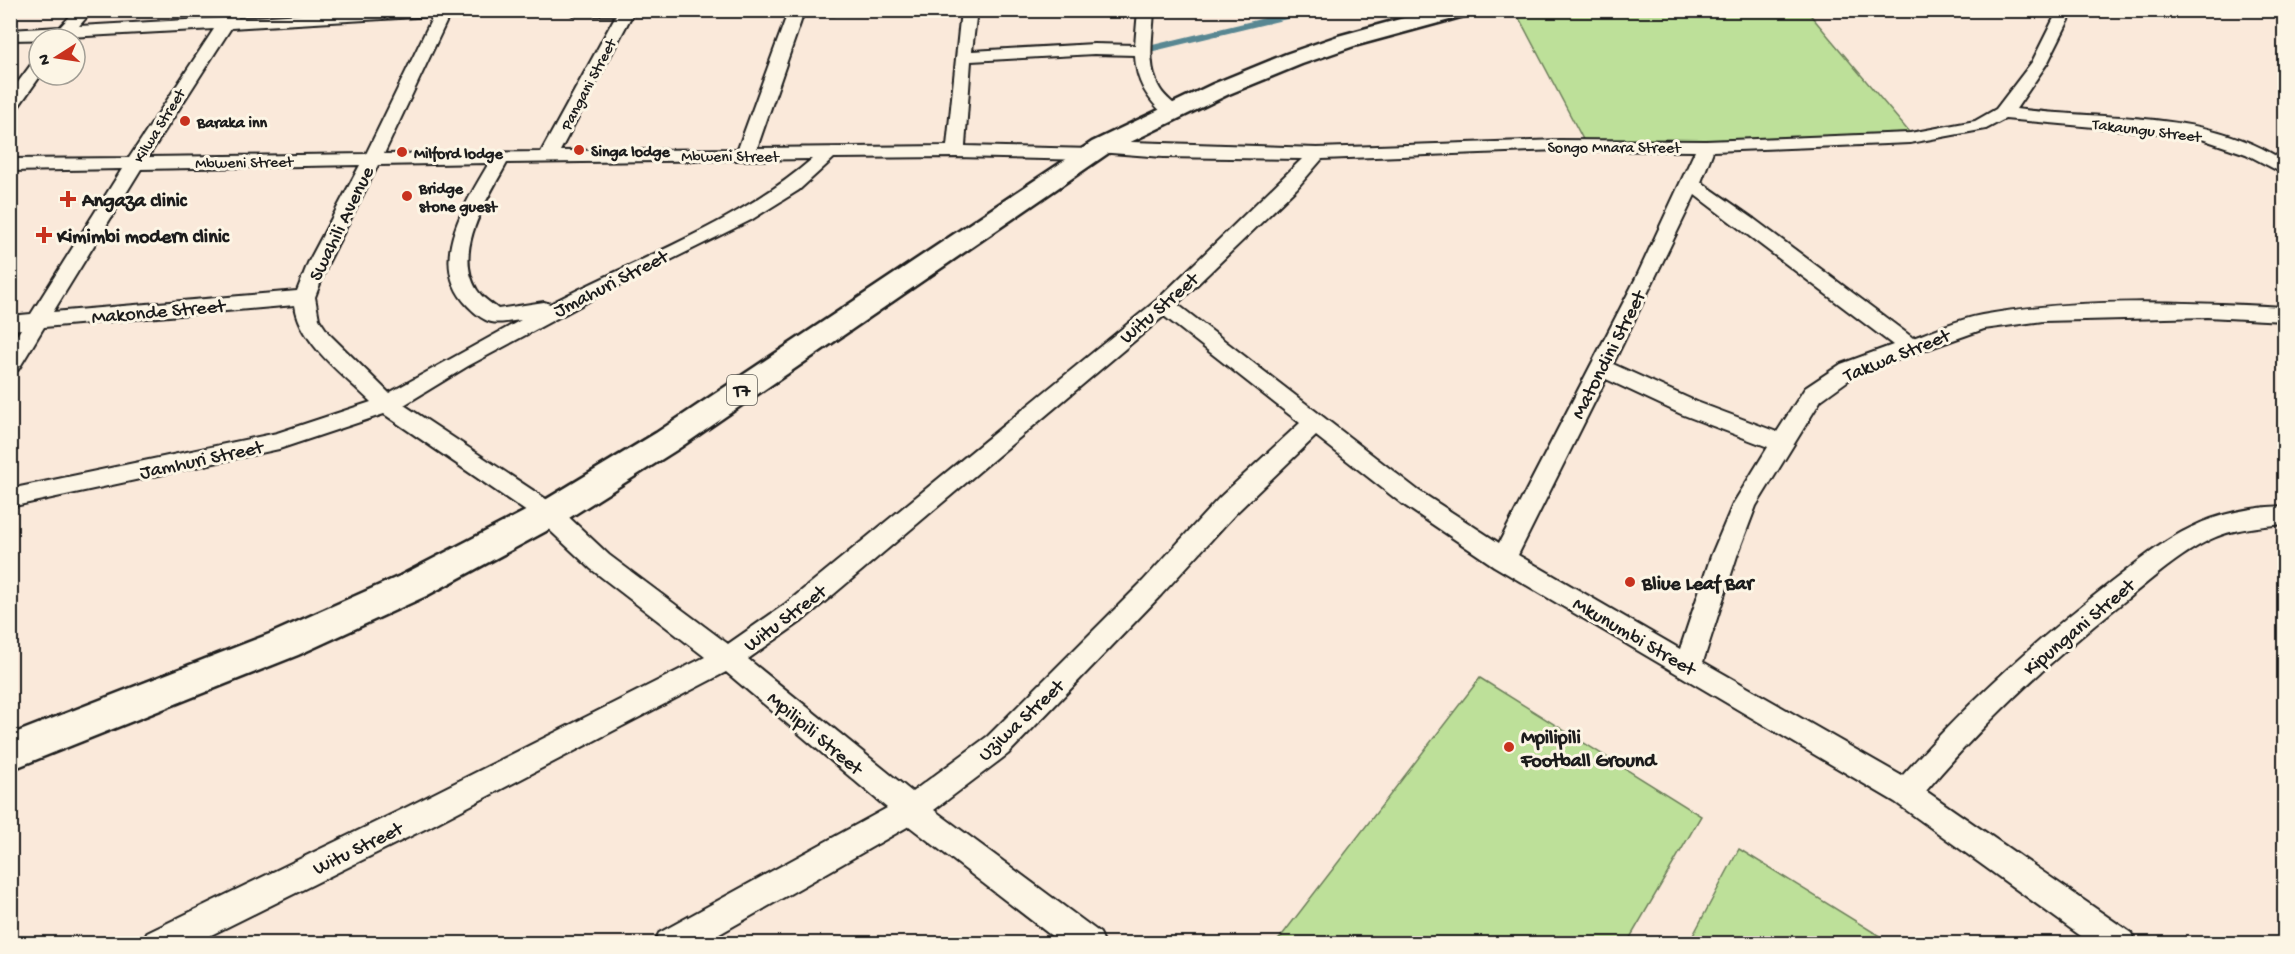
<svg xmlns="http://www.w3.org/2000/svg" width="2295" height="954" font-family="'Gochi Hand',sans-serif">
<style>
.green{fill:#bde099;stroke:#6c7e5a;stroke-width:1.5}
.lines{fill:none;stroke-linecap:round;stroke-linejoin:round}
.stream{stroke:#598792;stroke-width:6}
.street-casing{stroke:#1c1c1c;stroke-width:4}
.highway-casing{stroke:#1c1c1c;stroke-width:5}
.street{fill:#fcf5e5;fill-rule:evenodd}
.highway{fill:#fcf5e5;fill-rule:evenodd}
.poi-dot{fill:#c8321e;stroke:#fcf5e5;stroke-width:2}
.labels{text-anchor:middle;stroke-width:6;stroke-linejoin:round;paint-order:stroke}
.far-street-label{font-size:16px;fill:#1c1c1c;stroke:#fcf5e5}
.far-poi-label{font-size:16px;font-weight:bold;fill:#1c1c1c;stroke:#fcf5e5;text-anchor:start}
.shield{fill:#fcf5e5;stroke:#5f5d58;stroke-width:1.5}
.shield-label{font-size:18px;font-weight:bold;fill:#1c1c1c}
.poi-label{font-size:20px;font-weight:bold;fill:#1c1c1c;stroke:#fcf5e5;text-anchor:start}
.street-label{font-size:20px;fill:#1c1c1c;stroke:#fcf5e5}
</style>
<rect width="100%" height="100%" fill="#fae9da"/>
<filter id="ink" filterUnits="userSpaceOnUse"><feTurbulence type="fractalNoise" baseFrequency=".0167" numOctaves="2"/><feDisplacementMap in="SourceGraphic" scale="12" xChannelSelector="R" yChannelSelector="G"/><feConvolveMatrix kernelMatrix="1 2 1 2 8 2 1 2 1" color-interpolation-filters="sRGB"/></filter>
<g filter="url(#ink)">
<!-- green -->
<g class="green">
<path d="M1703 11H1807L1910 133 1586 145 1518 16Z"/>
<path d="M1480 678 1701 816 1627 943H1276Z"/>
<path d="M1739 849 1891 943H1689Z"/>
</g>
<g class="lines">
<!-- stream -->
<path class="stream" d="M1145 50 1311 10"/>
<defs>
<g id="street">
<path d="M76 10H93L79 26 222 18 231 10 238 12V18L366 10H543L535 15 449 16 384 154 541 152 616 15H573L565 10H842L834 15H803L757 148 947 146 961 10H977L972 51 1094 44 1135 45 1138 10H1154C1153 36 1146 66 1160 89 1165 98 1176 104 1182 113L1179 117H1167C1147 99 1136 82 1135 55L1094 54 971 61 965 146 1093 149 1095 143 1101 141 1317 148 1559 140 1706 141 1910 133 1975 121 1996 109 2032 62 2058 10H2074L2048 62 2016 109C2106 121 2205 109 2284 161V174L2246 154 2193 136 2005 119 1986 129 1910 143 1713 151 1701 182 1754 219 1913 338C1935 330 1959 319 1982 315 2081 297 2185 302 2284 307V321L2207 317 2043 321 1984 329 1857 374 1821 400 1756 506 1737 556 1703 662 1902 776C1965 705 2034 642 2109 584 2135 564 2162 541 2192 527 2220 513 2253 507 2284 506V524C2259 527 2233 528 2209 540 2179 555 2153 578 2127 599 2054 657 1986 720 1926 791L2131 933 2136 944H2092L1895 802 1494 566 1401 503 1316 436 1237 512 1161 595 1008 754 934 810 1100 933 1105 944H1062L909 826 702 944H654L659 933 887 808 726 672 429 827 193 944H142L147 933 407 807 705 657 591 569 540 521 384 414 279 449 10 507V489L277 433 371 402C344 375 300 344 295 305L44 327 18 370 10 372V346L21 329 10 330V316L31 314 122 169 10 171V159L129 158 214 29 69 37 67 39 10 40V30L60 27ZM632 15H787L738 149 560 151ZM433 16 366 154 148 157 231 28ZM1559 150 1695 151 1636 278 1499 543 1419 491 1177 304 1297 188 1322 159ZM1098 152 1163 157 1302 159 1157 300 784 605 728 644 609 555 558 507 404 405 468 366 600 295 751 220 799 190 834 158 955 157 1090 160 1097 158ZM812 159C737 224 638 258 550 304L544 302 498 309C491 303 482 298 477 290 452 250 488 198 507 163ZM489 163C465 204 426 263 468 306 488 326 493 324 521 320L389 393 329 334 319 319 315 297 328 263 378 165ZM360 165 308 263 297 291 53 312 141 169ZM1695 195 1893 345 1841 364 1805 388 1777 432 1697 402 1613 364ZM1164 316 1300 423 1219 498 1143 581 988 736 912 792 748 659 802 621ZM1606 379 1681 414 1768 447 1733 504 1711 556 1680 649 1518 555Z"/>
<path d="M39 61V75H41L16 110 10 111V93L33 62Z"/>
</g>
<path id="highway" d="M1433 10H1471L1468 15 1354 46 1302 64 1229 94 1110 152 678 449 561 523 426 596 298 655 10 770V735L272 633 400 576 537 505 656 433 1092 142 1213 84 1286 54 1338 36Z"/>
</defs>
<!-- street casing -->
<use href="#street" class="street-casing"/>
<!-- highway casing -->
<use href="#highway" class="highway-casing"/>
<!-- street -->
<use href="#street" class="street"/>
<!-- highway -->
<use href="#highway" class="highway"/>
</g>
</g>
<!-- markers -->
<g class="poi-dot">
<circle cx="185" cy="121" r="6"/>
<circle cx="579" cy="150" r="6"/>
<circle cx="402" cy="152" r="6"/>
<circle cx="407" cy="196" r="6"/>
<path d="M65 190h6v6h6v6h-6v6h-6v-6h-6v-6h6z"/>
<path d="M41 226h6v6h6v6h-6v6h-6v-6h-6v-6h6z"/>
<circle cx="1630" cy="582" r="6"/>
<circle cx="1509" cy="747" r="6"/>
</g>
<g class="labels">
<!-- far-street labels -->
<g class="far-street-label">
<text transform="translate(587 84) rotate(-62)" y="6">Pangani Street</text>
<text transform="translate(158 125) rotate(-58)" y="6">Kilwa Street</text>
<text transform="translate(2147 129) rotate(7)" y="6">Takaungu Street</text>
<text x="1614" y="152">Songo Mnara Street</text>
<text x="730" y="161">Mbweni Street</text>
<text transform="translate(244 161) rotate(-1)" y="6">Mbweni Street</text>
</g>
<!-- far-poi labels -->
<g class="far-poi-label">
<text x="197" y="127">Baraka inn</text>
<text x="591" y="156">Singa lodge</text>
<text x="414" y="158">Milford lodge</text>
<text x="419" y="193">Bridge<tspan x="419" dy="18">stone guest</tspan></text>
</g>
<!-- shield labels -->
<rect class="shield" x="727" y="375" width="30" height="30" rx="4.5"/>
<g class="shield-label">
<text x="742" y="396">T7</text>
</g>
<!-- poi labels -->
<g class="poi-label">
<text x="82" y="206">Angaza clinic</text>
<text x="57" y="242">Kimimbi modern clinic</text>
<text x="1642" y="589">Bliue Leaf Bar</text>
<text x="1521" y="743">Mpilipili<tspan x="1521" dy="23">Football Ground</tspan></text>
</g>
<!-- street labels -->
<g class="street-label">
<text transform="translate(340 223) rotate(-64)" y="7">Swahili Avenue</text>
<text transform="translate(610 282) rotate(-27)" y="7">Jmahuri Street</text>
<text transform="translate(1158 307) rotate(-41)" y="7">Witu Street</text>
<text transform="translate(158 310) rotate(-5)" y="7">Makonde Street</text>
<text transform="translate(1607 354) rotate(-63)" y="7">Matondini Street</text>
<text transform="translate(1896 354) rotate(-22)" y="7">Takwa Street</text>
<text transform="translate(201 458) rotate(-12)" y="7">Jamhuri Street</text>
<text transform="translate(784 617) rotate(-37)" y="7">Witu Street</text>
<text transform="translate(2078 626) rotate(-40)" y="7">Kipungani Street</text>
<text transform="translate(1635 635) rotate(30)" y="7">Mkunumbi Street</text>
<text transform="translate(1020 719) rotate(-43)" y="7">Uziwa Street</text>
<text transform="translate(816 732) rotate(40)" y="7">Mpilipili Street</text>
<text transform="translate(357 847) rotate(-26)" y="7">Witu Street</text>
</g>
</g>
<!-- margin -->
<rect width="2295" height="954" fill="none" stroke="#fcf5e5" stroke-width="36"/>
<rect x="18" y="18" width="2259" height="918" fill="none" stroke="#1c1c1c" stroke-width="2" filter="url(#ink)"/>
<!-- north arrow -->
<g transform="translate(57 57) rotate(258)"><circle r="28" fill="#fcf5e5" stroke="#a29e95" stroke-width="1.5"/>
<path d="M0-4.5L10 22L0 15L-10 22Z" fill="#c8321e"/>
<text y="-9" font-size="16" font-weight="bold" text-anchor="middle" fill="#1c1c1c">N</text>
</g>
</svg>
